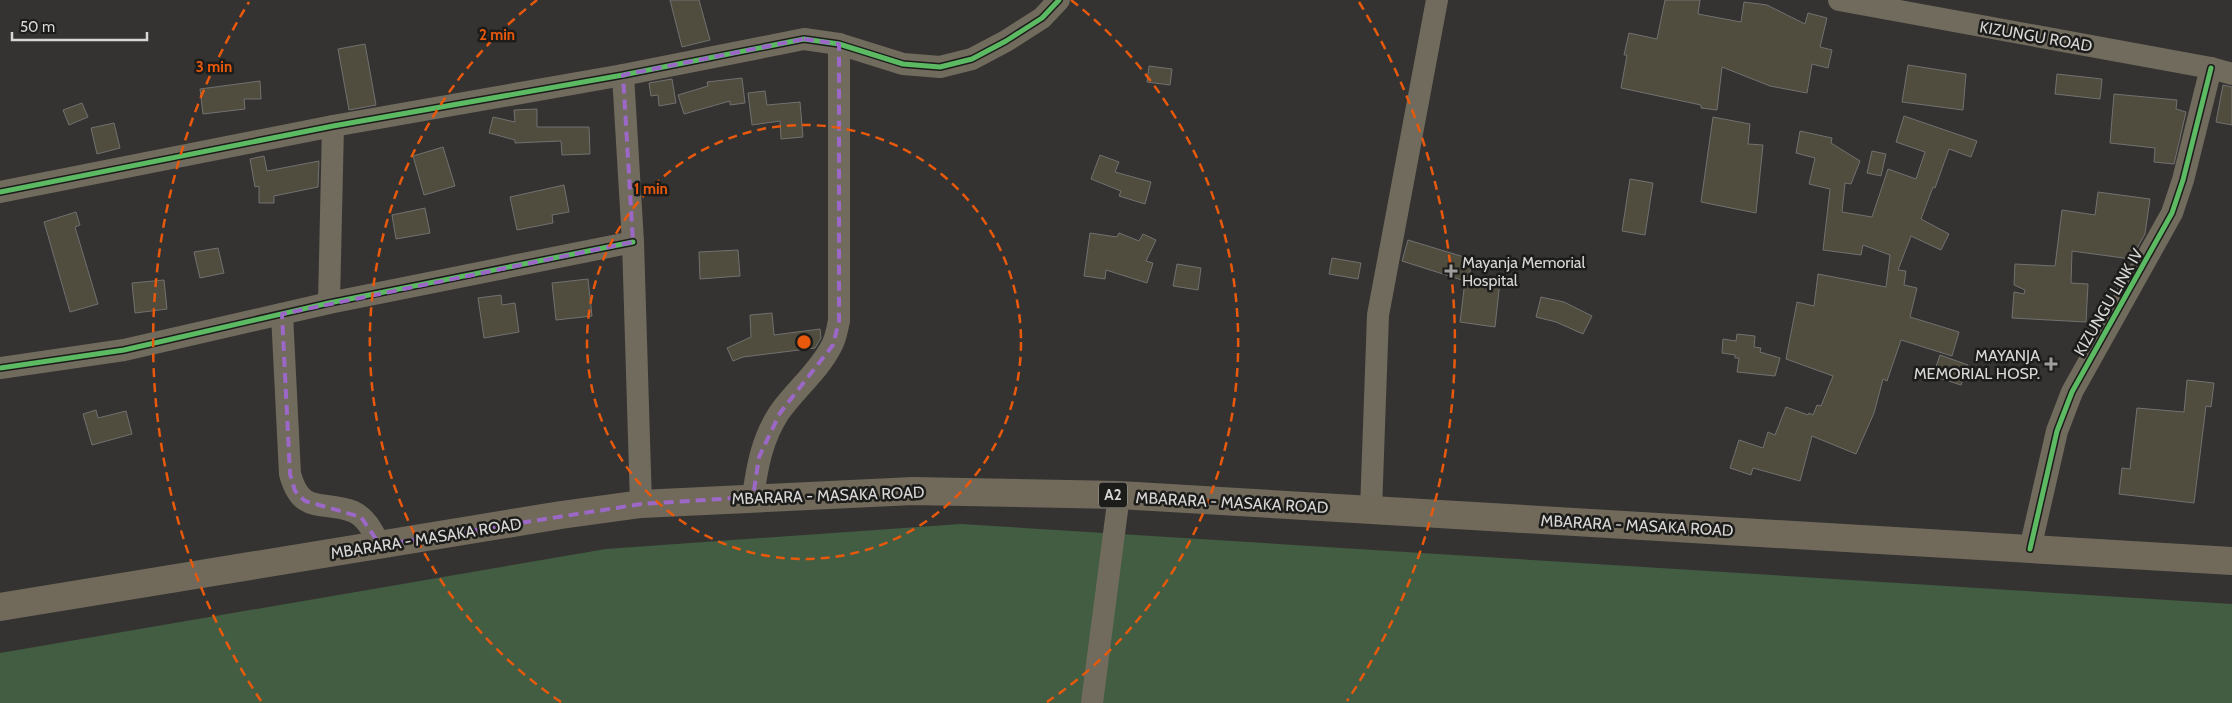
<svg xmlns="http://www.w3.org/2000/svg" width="2232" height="703" font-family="Cabin,sans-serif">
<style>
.green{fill:#435d42}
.building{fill:#504c3e;stroke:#717170}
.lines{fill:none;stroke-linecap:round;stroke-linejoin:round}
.minor{stroke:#716b5d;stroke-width:22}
.major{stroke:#716a5b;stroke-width:28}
.cycleway-casing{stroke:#1c1c1b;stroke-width:8}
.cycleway{stroke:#5cba63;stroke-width:5}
.marked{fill:none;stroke:#9c68c7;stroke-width:4;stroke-dasharray:10 6;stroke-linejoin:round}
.ring{fill:none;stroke:#e8590c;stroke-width:2.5;stroke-dasharray:9 6}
.poi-dot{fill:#9f9e9c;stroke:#1c1c1b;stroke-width:2}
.labels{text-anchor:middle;stroke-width:5;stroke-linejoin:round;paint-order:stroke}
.shield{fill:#1c1c1b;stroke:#a09f9d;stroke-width:1}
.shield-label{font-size:15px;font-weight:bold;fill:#d8d7d5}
.street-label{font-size:16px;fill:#d8d7d5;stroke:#1c1c1b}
.poi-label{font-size:16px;fill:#d8d7d5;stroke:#1c1c1b;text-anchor:start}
.centre{fill:#e8590c;stroke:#1c1c1b;stroke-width:2.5}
.ring-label{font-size:15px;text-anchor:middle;font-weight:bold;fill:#e8590c;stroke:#1c1c1b;stroke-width:5;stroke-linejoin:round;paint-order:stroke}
</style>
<rect width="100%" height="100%" fill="#343332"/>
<!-- green -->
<path class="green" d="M961 524 2232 604V703H0V653L606 549Z"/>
<!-- building -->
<g class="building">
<path d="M670 0H699L710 40 682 47Z"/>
<path d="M1665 0H1700L1698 14 1741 22 1744 2 1767 5 1805 24 1808 13 1827 18 1820 47 1832 50 1828 68 1812 64 1807 93 1770 86 1722 67 1717 110 1701 108V105L1621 88 1627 55H1624L1629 33 1657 39Z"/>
<path d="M365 44 376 105 349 110 338 49Z"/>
<path d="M1908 65 1966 74 1963 110 1902 102Z"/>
<path d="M1149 66 1172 69 1170 85 1147 82Z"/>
<path d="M2057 74 2102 79 2100 99 2055 94Z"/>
<path d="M742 78 745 103 730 105V101L684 114 678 95 708 86 707 82Z"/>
<path d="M672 79 676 103 659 106 658 95 651 96 649 83Z"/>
<path d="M260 81 261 99H244L245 109 203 114 200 89Z"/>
<path d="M2223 85 2232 87V125L2216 122Z"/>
<path d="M765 91 767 105 800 102 803 137 781 139 780 121 752 125 748 93Z"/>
<path d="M2114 94 2177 100 2176 109 2186 112 2174 164 2154 162 2155 148 2110 143Z"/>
<path d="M82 103 88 117 69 125 63 110Z"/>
<path d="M537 109V127H589L590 154 562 155 561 141 515 143V140L489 133 493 117 515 122 514 110Z"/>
<path d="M1904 116 1977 141 1971 157 1949 149 1935 188 1933 187 1921 219 1949 234 1941 250 1911 236 1898 270 1906 271 1904 285 1917 288 1910 317 1959 332 1952 356 1901 340 1887 381 1883 379 1874 413 1856 454 1812 436 1800 481 1753 468 1751 475 1730 468 1739 440 1763 448 1768 432 1775 435 1786 407 1808 415 1809 413 1813 415 1817 405 1821 406 1833 376 1786 359 1797 302 1814 306 1818 274 1886 287 1890 255 1863 245 1861 255 1823 250 1830 189 1809 184 1815 158 1796 153 1800 131 1832 138 1831 143 1860 161 1851 184 1845 183 1842 212 1872 217 1888 169 1916 179 1925 152 1896 142Z"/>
<path d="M1713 117 1750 124 1748 144 1763 145 1756 213 1701 202Z"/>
<path d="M114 123 120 148 97 154 91 128Z"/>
<path d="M443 147 455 186 424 195 413 156Z"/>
<path d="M1872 151 1886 154 1881 176 1867 173Z"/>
<path d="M1100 155 1119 162 1115 172 1151 182 1145 204 1119 196 1121 191 1091 179Z"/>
<path d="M264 156 267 171 319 161 318 187 274 196V203H259V186L255 187 250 159Z"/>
<path d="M1630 179 1653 183 1645 235 1622 231Z"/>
<path d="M564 185 569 212 552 215 553 223 517 230 510 197Z"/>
<path d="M2098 192 2150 199 2145 234 2131 259 2072 251 2071 283 2088 284 2086 322 2012 318 2014 292 2024 294 2025 290 2014 285 2015 264 2055 266 2062 210 2095 215Z"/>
<path d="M425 208 430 233 396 239 392 215Z"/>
<path d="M76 212 80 225 75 227 98 304 70 312 44 222Z"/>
<path d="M1090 233 1117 237 1119 233 1139 241 1143 234 1156 240 1146 261 1153 263 1147 283 1106 270 1105 279 1084 276Z"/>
<path d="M1408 240 1474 260 1468 277 1500 281 1495 327 1460 322 1465 281 1402 261Z"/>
<path d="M218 248 224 273 200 278 194 252Z"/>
<path d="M738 250 740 276 700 279 699 252Z"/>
<path d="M1332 258 1361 263 1358 279 1329 274Z"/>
<path d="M1177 264 1201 268 1198 290 1173 286Z"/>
<path d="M588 279 592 316 556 320 552 283Z"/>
<path d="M164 280 167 309 135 313 132 283Z"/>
<path d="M501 295 502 305 515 303 519 332 484 338 478 298Z"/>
<path d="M1541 297 1564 302 1592 316 1583 334 1556 322 1536 317Z"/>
<path d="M772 313 774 335 820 329 821 338 815 348 743 357 733 361 727 348 751 337 750 315Z"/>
<path d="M1737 334 1755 336 1754 347 1761 348 1760 352 1780 358 1775 376 1737 372 1739 358H1735V355L1722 353 1723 339 1736 341Z"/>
<path d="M1940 355 1968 365 1961 385 1933 376Z"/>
<path d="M2187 380 2214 383 2211 407 2206 406 2194 503 2119 494 2122 468 2130 469 2137 408 2184 412Z"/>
<path d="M96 410 98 418 126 411 132 434 92 445 83 414Z"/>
</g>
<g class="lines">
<!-- minor -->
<g class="minor">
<path d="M1839 0 2211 68 2232 74"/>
<path d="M623 75 633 242 641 504"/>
<path d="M0 192 333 126 623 75 804 39 839 44 903 64 940 67 972 59 1006 41 1042 18 1059 0"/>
<path d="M329 303 333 126"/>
<path d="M282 314 290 474C302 517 323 499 354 512 367 518 374 534 380 545"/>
<path d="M0 368 124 350 329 303 633 242"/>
<path d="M753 497C757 467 762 439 779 413 795 390 818 372 831 347 836 339 837 329 839 321V44"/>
<path d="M1371 510 1378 315 1437 0"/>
<path d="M2030 549 2057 431 2072 392 2172 213 2183 180 2211 68"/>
<path d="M1092 703 1119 495"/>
</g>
<!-- major -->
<path class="major" d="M0 607 561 515 641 504 913 491 1119 495 2232 561"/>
<defs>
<g id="cycleway">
<path d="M0 192 333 126 623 75 804 39 839 44 903 64 940 67 972 59 1006 41 1042 18 1059 0"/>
<path d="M0 368 124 350 329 303 633 242"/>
<path d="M2030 549 2057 431 2072 392 2172 213 2183 180 2211 68"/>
</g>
</defs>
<!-- cycleway casing -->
<use href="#cycleway" class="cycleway-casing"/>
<!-- cycleway -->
<use href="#cycleway" class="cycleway"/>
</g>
<!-- marked area -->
<path class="marked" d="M804 39 839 44V321L833 345 780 413 759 457 753 497 641 504 380 545 361 517 305 501 295 491 290 474 282 314 633 242 623 75Z"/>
<!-- distance rings -->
<g class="ring">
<circle cx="804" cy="342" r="217"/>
<path d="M561 702A434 434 0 0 1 537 0M1071 0A434 434 0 0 1 1047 702"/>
<path d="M261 701A651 651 0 0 1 249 2M1359 2A651 651 0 0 1 1347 701"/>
</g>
<!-- markers -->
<g class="poi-dot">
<path d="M1448.5 263.5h5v5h5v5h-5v5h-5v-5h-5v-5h5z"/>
<path d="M2048.5 356.5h5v5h5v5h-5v5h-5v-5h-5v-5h5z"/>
</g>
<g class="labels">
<!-- shield labels -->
<rect class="shield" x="1099" y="482.5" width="28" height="25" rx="4"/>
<g class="shield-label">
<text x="1113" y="500">A2</text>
</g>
<!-- street labels -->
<g class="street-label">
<text transform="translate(2036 36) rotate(10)" y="6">KIZUNGU ROAD</text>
<text transform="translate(2108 302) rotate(-60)" y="6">KIZUNGU LINK IV</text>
<text transform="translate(828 495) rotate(-2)" y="6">MBARARA - MASAKA ROAD</text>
<text transform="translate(1232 502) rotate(3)" y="6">MBARARA - MASAKA ROAD</text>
<text transform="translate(1637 525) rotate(3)" y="6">MBARARA - MASAKA ROAD</text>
<text transform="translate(426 538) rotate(-9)" y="6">MBARARA - MASAKA ROAD</text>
</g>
<!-- poi labels -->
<g class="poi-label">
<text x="1462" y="268">Mayanja Memorial<tspan x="1462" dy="18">Hospital</tspan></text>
<text x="2040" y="361" text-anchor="end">MAYANJA<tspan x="2040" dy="18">MEMORIAL HOSP.</tspan></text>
</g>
</g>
<circle cx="804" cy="342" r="8" class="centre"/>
<g class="ring-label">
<text x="497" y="40">2 min</text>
<text x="214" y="72">3 min</text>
<text x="651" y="194">1 min</text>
</g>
<!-- scale -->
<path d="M12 32v8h135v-8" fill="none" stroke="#d8d7d5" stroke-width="2.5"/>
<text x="20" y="32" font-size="15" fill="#d8d7d5" stroke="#1c1c1b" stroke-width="4" paint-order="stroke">50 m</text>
</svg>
